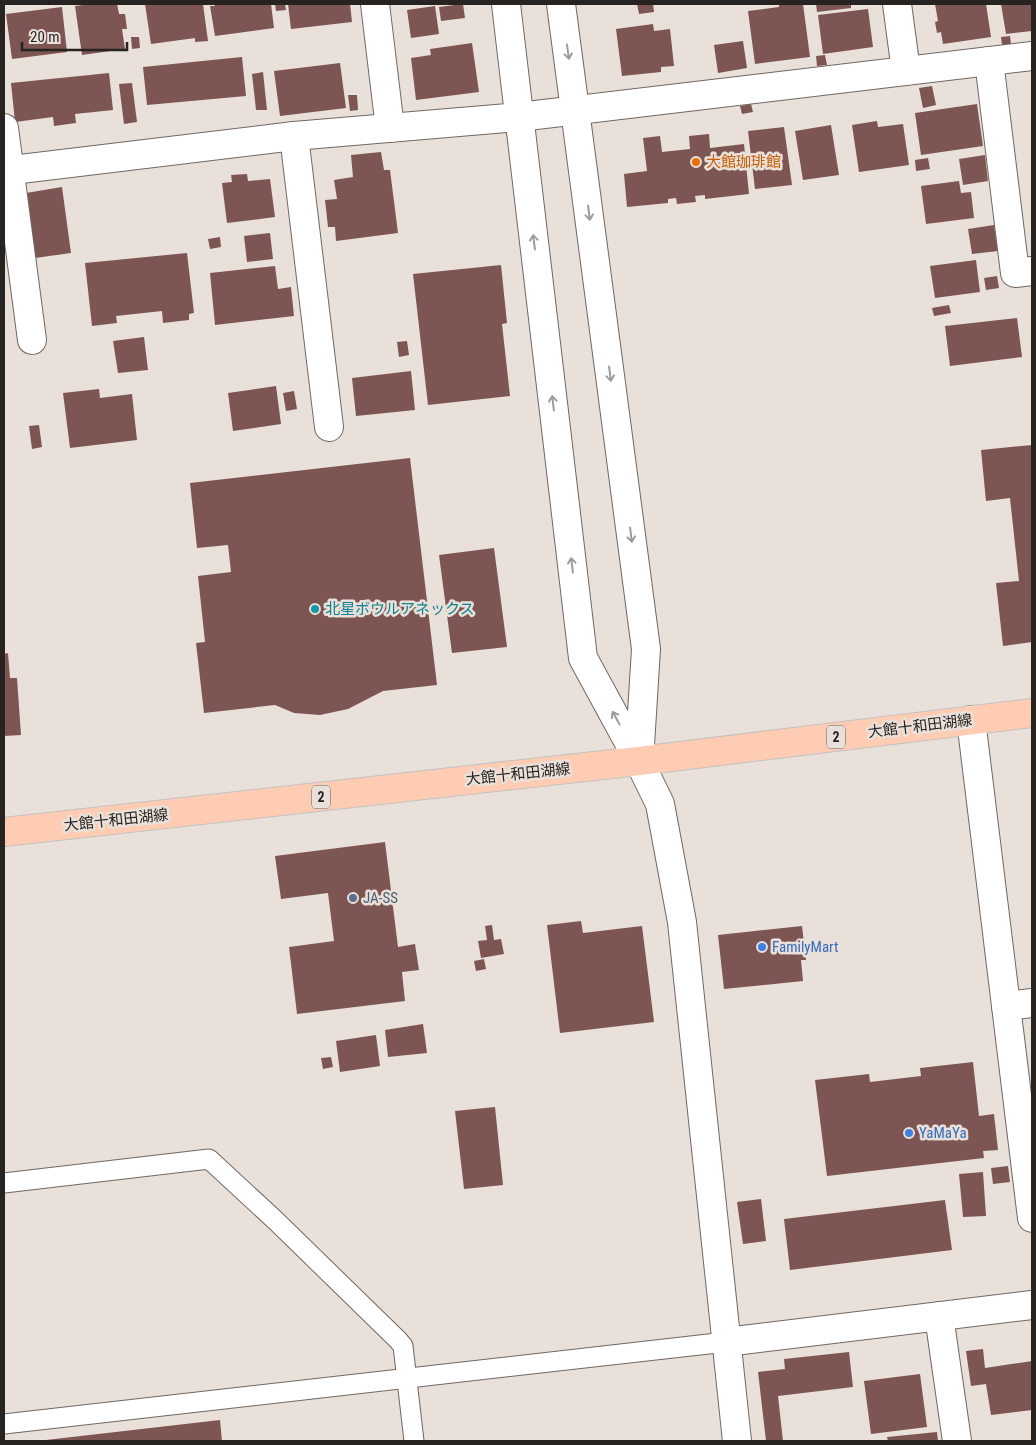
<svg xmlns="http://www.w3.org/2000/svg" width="1036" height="1445" font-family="'Roboto Condensed','Noto Sans JP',sans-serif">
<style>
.building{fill:#7d5553}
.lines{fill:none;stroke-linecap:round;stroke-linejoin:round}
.service-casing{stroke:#706762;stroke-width:21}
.minor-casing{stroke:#706762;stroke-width:30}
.tertiary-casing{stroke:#706762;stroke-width:30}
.primary-casing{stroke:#c3c1c1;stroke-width:30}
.service{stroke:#fff;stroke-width:19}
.minor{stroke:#fff;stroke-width:28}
.tertiary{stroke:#fff;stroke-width:28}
.primary{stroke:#fdccb3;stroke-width:28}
.oneway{stroke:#9e9c9b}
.food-dot{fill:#e8710a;stroke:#eae0da;stroke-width:2}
.culture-dot{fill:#0f9aa8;stroke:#eae0da;stroke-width:2}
.service-dot{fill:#5c6f8a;stroke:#eae0da;stroke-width:2}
.shop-dot{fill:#3f7fe0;stroke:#eae0da;stroke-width:2}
.labels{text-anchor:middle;stroke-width:5;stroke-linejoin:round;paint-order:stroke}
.shield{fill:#eae0da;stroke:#625c58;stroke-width:1}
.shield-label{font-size:14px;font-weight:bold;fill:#272321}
.food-label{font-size:15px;fill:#c56008;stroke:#eae0da;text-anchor:start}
.culture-label{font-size:15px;fill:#0d838f;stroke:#eae0da;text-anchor:start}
.street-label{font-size:15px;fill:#272321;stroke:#eae0da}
.service-label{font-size:15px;fill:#4e5e75;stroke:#eae0da;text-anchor:start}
.shop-label{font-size:15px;fill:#366cbe;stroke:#eae0da;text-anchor:start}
</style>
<rect width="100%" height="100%" fill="#eae0da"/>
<!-- building -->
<g class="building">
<path d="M90 4H117L119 14H125L127 29H122L125 49 82 55 75 6Z"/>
<path d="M145 4H203L208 41 195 42V38L151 44Z"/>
<path d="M214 4H271L274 28 215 36 210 6H215Z"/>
<path d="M275 4H285L286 10 276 11Z"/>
<path d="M288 4H350L352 22 291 29Z"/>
<path d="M463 4 465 18 441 21 439 7Z"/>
<path d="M637 4H653L654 12 639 14Z"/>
<path d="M779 4H803L810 57 755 64 748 11 779 7Z"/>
<path d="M816 4H851V8L817 12Z"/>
<path d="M935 4H986L991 37 943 44 941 32 937 33 935 22 938 21Z"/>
<path d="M1001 4H1032V31L1006 34Z"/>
<path d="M435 6 439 34 411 38 407 10Z"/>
<path d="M62 7 67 52 12 59 6 14Z"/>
<path d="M868 9 873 47 823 54 818 15Z"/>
<path d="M653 24 654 31 670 29 674 66 661 67V72L622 76 616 29Z"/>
<path d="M1010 36 1011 44 1002 45 1001 37Z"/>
<path d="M131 37H139L140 48 132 49Z"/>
<path d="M743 41 747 68 718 73 714 45Z"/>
<path d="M472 43 479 92 416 100 411 58 431 55 430 49Z"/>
<path d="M825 55 827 65 817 66 816 56Z"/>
<path d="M242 57 246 96 147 105 143 67Z"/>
<path d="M340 63 346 108 280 116 274 71Z"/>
<path d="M263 72 267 110H256L252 74Z"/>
<path d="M109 73 113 110 75 114 76 123 54 126 53 117 15 122 11 83Z"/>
<path d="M132 83 137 122 124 124 119 84Z"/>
<path d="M932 86 936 105 923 108 919 88Z"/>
<path d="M348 95H357L358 110 350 111Z"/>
<path d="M751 104 753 112 742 114 740 106Z"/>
<path d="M977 104 983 146 921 155 915 113Z"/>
<path d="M877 121 878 127 903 124 909 165 859 172 852 125Z"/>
<path d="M831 125 839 175 803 180 795 131Z"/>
<path d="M784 127 792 185 755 189 748 131Z"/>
<path d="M709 134 710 148 744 144 749 194 705 199V195L695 196 696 202 677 204 676 198 668 199V203L627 207 624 174 647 171 643 138 660 136 662 152 690 149 689 136Z"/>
<path d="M381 152 384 170H390L398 233 336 241 335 227H328L325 200 337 199 334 180 353 177 351 155Z"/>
<path d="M985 155 988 181 963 185 959 159Z"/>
<path d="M928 158 930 169 916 171 915 160Z"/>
<path d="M247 174 248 181 270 179 275 217 227 223 222 183 232 182 231 175Z"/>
<path d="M959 181 961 193 971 192 974 218 926 224 921 186Z"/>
<path d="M62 187 71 253 35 258 26 193Z"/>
<path d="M994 225 998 251 972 254 968 229Z"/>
<path d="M270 233 273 259 247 262 244 236Z"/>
<path d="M220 237 221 247 210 249 208 239Z"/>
<path d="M187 253 194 313 189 314V320L163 323 162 311 116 316 117 323 92 326 85 263Z"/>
<path d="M976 260 980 292 935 298 930 266Z"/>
<path d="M501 265 507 323 502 324 510 396 428 405 413 274Z"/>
<path d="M275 266 278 289 291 287 294 316 215 325 210 273Z"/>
<path d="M997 276 999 288 986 290 984 278Z"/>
<path d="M949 305 951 313 934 316 932 308Z"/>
<path d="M1017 318 1022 357 950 366 945 326Z"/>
<path d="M144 337 148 370 118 373 113 341Z"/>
<path d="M407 341 409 355 399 357 397 342Z"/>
<path d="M411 371 415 410 356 416 352 378Z"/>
<path d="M276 386 281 424 233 431 228 393Z"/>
<path d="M99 389 100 398 132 394 137 440 70 448 63 393Z"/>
<path d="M294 391 297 409 286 411 283 393Z"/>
<path d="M39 425 42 447 32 449 29 426Z"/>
<path d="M1032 445V642L1003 646 996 583 1019 581 1010 498 986 501 981 450Z"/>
<path d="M410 458 437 685 383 691 348 709 320 715 294 713 275 705 204 713 196 643 205 642 198 576 231 572 228 545 197 548 190 483Z"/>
<path d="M494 548 507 647 452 653 439 555Z"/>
<path d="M8 653 10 678H17L21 735 4 736V654Z"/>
<path d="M385 842 398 947 415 944 419 970 402 972 405 1001 297 1014 289 947 334 941 328 893 281 899 275 856Z"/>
<path d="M581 921 583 933 642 926 654 1022 560 1033 547 925Z"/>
<path d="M492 925 494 940 501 939 504 954 481 958 478 941 487 940 485 926Z"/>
<path d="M802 926 806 960H801L803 981 724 989 718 935Z"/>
<path d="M484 959 486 969 476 971 474 961Z"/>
<path d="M423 1024 427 1053 388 1057 385 1030Z"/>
<path d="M376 1035 380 1066 340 1072 336 1041Z"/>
<path d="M331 1057 333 1067 323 1069 321 1058Z"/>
<path d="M973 1062 979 1116 994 1114 998 1150 983 1151 984 1158 827 1176 815 1080 869 1074 870 1082 921 1076 920 1068Z"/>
<path d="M495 1107 503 1185 464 1189 455 1111Z"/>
<path d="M1008 1166 1010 1182 993 1184 991 1168Z"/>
<path d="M983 1172 986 1216 963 1217 959 1174Z"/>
<path d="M761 1199 766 1241 743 1244 737 1202Z"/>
<path d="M945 1200 952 1250 790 1270 784 1219Z"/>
<path d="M983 1349 985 1368 1032 1361V1410L991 1415 986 1384 971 1386 966 1351Z"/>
<path d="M849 1352 853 1387 778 1396 783 1441H766L758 1372 785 1369 784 1359Z"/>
<path d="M920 1374 927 1427 871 1434 864 1381Z"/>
<path d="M220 1420 222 1441H46V1440Z"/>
<path d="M937 1432 938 1441H888L887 1437Z"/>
</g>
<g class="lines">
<defs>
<g id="service">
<path d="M4 1183 209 1159 275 1220 398 1340 403 1346 414 1441"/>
<path d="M4 1424 726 1342"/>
</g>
<g id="minor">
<path d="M375 4 390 128"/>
<path d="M897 4 906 71"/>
<path d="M989 61 1015 273 1032 271"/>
<path d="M4 128 32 340"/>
<path d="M294 136 329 427"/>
<path d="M4 171 294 136 519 117 1032 56"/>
<path d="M971 720 1032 1218"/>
<path d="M639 761 660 804 682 922 737 1441"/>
<path d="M1006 1006 1032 1003"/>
<path d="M939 1316 957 1441"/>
<path d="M726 1342 1032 1305"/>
</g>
<g id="tertiary">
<path d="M506 4 583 658 639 761"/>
<path d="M561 4 646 649 639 761"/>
</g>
<path id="primary" d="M4 832 639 761 1032 713"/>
</defs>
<!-- service casing -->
<use href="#service" class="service-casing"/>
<!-- minor casing -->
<use href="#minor" class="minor-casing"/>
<!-- tertiary casing -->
<use href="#tertiary" class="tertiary-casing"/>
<!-- primary casing -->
<use href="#primary" class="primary-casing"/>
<!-- service -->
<use href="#service" class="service"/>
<!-- minor -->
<use href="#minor" class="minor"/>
<!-- tertiary -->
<use href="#tertiary" class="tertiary"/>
<!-- primary -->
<use href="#primary" class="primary"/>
</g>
<!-- one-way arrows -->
<defs><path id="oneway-shaft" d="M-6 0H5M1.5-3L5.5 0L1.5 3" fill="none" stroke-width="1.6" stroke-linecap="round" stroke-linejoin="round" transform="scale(1.25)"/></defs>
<g class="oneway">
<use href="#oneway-shaft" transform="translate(568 52) rotate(82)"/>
<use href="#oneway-shaft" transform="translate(589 213) rotate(83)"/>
<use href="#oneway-shaft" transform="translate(534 242) rotate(-97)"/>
<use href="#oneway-shaft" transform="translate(610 374) rotate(83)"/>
<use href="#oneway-shaft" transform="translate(553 403) rotate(-97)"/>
<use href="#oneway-shaft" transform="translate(631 535) rotate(83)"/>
<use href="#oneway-shaft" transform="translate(572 565) rotate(-97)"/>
<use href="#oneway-shaft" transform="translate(616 718) rotate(-119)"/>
</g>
<!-- markers -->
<circle class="food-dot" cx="696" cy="162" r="5"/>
<circle class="culture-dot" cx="315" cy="609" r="5"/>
<circle class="service-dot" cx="353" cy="898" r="5"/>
<g class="shop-dot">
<circle cx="762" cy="947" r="5"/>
<circle cx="909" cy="1133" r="5"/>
</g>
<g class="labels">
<!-- shield labels -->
<g class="shield">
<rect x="827" y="725.5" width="18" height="23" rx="4"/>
<rect x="312" y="785.5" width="18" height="23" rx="4"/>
</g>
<g class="shield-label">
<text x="836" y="742">2</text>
<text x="321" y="802">2</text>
</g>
<!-- food labels -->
<g class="food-label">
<text x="706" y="167">大館珈琲館</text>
</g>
<!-- culture labels -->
<g class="culture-label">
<text x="325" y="614">北星ボウルアネックス</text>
</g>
<!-- street labels -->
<g class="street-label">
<text transform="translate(920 726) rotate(-7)" y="5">大館十和田湖線</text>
<text transform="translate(518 774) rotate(-6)" y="5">大館十和田湖線</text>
<text transform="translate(116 820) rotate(-6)" y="5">大館十和田湖線</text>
</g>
<!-- service labels -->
<g class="service-label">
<text x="363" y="903">JA-SS</text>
</g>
<!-- shop labels -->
<g class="shop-label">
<text x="772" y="952">FamilyMart</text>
<text x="919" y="1138">YaMaYa</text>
</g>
</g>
<!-- border -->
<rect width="1036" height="1445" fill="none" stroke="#272321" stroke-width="10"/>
<!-- scale -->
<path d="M22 42v8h105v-8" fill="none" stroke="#272321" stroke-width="2.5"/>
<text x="30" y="42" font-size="15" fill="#272321" stroke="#eae0da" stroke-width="4" paint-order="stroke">20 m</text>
</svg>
